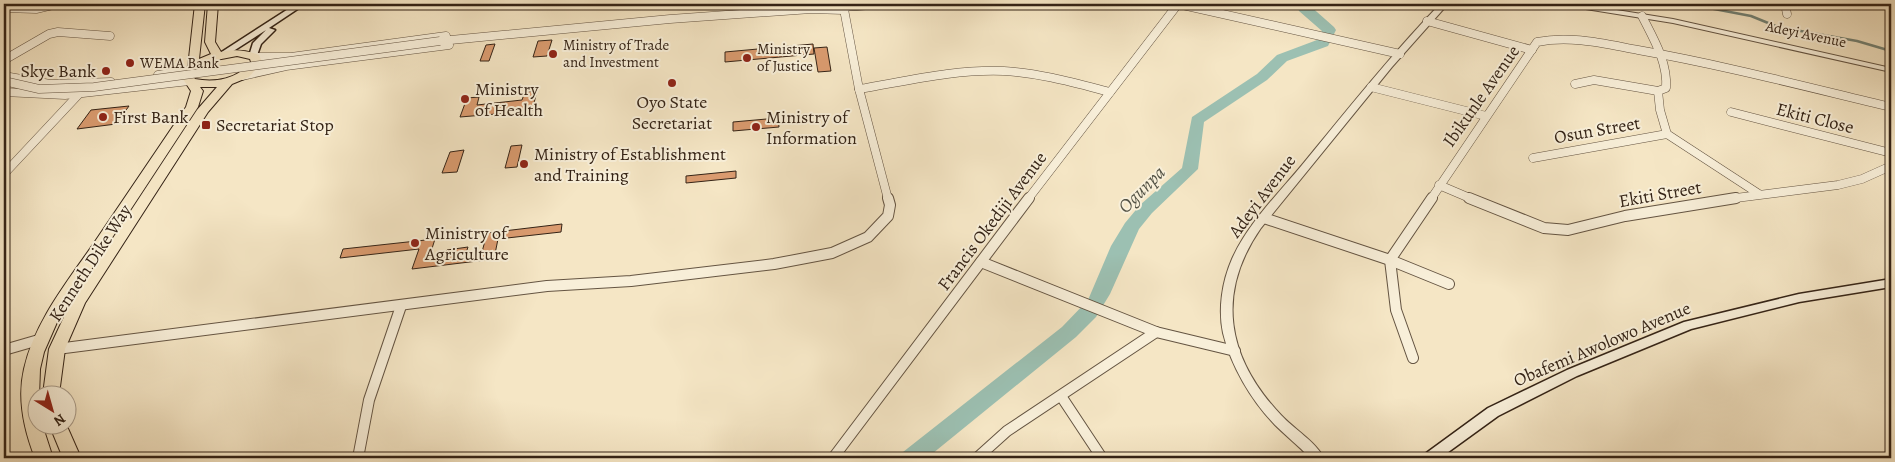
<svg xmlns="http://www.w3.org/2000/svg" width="1895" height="462" font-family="Alegreya,serif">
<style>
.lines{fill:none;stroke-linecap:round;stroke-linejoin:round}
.stream{stroke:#728174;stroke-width:2.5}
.river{fill:#9cc0b2;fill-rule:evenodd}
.building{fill:#da9b6f;stroke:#342316}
.minor-far1-casing{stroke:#645442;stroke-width:9}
.minor-casing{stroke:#645442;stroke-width:12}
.tertiary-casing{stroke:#645442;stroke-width:2}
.secondary-casing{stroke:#342316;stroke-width:3}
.trunk-casing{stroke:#342316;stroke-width:2}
.minor-far1{stroke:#f8efd9;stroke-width:8}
.minor{stroke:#f8efd9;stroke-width:10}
.tertiary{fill:#f8efd9;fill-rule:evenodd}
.secondary{fill:#f8efd9;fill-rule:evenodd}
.trunk{fill:#f5e6c5;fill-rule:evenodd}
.minor-bridge-casing{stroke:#645442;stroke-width:9;stroke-linecap:butt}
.minor-bridge{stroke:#f8efd9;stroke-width:8}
.poi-dot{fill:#8f2418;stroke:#f8efd9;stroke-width:2}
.labels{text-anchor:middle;stroke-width:4;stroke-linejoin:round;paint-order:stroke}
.far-street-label{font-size:15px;fill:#342316;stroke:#f8efd9}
.far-poi-label{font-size:15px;fill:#342316;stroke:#f8efd9;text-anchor:start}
.poi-label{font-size:18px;fill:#342316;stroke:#f8efd9;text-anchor:start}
.street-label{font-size:18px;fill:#342316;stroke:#f8efd9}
.water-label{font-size:19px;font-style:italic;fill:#535245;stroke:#f8efd9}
</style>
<rect width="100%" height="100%" fill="#f5e6c5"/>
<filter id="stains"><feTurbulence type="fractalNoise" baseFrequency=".004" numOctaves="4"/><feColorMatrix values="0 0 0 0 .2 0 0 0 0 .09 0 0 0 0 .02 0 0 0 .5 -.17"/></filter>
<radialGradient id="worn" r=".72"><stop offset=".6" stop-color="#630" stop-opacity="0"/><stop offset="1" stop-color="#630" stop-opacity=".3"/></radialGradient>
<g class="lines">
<!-- stream -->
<path class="stream" d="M1688 4 1751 16 1778 27 1857 41 1891 51"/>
<!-- river -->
<path class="river" d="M1296 4H1308L1334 27 1336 30 1328 46 1287 61 1267 80 1204 122 1198 169 1152 213 1139 229 1110 294 1096 317 1076 337 927 458H900L903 452 1062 327 1088 300 1111 246 1125 223 1140 205 1182 168 1192 117 1257 74 1277 55 1317 40 1322 31 1299 11Z"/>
</g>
<!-- building -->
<g class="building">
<path d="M552 40 547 56 533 57 538 41Z"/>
<path d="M495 44 489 61H480L486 45Z"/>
<path d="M813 44 814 54 725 62V52Z"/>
<path d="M827 47 831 71 818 72 814 48Z"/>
<path d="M537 91 532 111 460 117 467 98 479 97 477 105 522 100 525 92Z"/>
<path d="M129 106 116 124 77 129 91 110Z"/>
<path d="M778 118 779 127 733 131V122Z"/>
<path d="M522 145 517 167 505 168 511 146Z"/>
<path d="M464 150 457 172 442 173 450 152Z"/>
<path d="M736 171V178L686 183V176Z"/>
<path d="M562 224 561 232 498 239 494 259 412 269 419 249 340 258 343 249 435 239 429 258 445 256 447 250 468 247 466 253 482 252 487 233Z"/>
</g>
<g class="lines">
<defs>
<g id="minor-far1">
<path d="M843 4 859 89 888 199"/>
<path d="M1178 4 1400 54"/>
<path d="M1785 4 1787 14"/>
<path d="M843 7 887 4"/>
<path d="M4 8 36 9 57 4"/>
<path d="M1642 16C1653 38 1668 62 1666 88L1658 91 1660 110 1667 134 1759 194"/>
<path d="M1427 21 1532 50"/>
<path d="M440 41 670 19 811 9 843 10"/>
<path d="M255 57H291L446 36"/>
<path d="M4 60 49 34 58 32 110 36"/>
<path d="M158 75 190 70"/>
<path d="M4 76 50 84 111 82"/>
<path d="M242 76 286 66 449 45"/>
<path d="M1575 84 1594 80 1658 91"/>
<path d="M1371 87 1486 116"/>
<path d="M859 89C907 81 955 69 1004 71 1040 73 1075 83 1110 92"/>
<path d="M4 92 65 95 189 81"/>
<path d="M1731 112 1891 153"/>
<path d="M1533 158 1667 134"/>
<path d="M4 174 79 94"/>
<path d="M1439 185 1472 199"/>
<path d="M1028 199 1178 4"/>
<path d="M1431 199 1537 42C1571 35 1605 44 1638 50 1723 65 1807 87 1891 107"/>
<path d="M1728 199 1838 185 1862 179 1891 166"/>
</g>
<g id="minor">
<path d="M1469 198 1544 228 1568 230 1625 216 1736 198"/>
<path d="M1264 218 1390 260 1449 284"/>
<path d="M981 262 1156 332 1235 351"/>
<path d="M57 349 547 286 631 281 774 264 832 253 868 237 888 216 890 205 888 198"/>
<path d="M4 350 42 339"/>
<path d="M1413 358 1396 310 1390 260 1432 198"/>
<path d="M1061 396 1102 458"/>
<path d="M358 458 369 400 401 306"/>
<path d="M833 458 1029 198"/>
<path d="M977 458 1007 431 1156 332"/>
</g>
<g id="tertiary">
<path d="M1440 4H1448L1392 67 1261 228C1215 294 1227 358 1281 415 1294 429 1315 441 1324 458H1310C1299 446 1286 436 1275 425 1251 400 1231 366 1223 333 1218 309 1222 282 1232 259 1248 223 1278 194 1302 165 1347 110 1391 55 1440 4Z"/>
<path d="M1564 4H1579L1673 19 1891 68V72L1673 23 1567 6Z"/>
</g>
<g id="secondary">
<path d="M296 4H305L269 28 275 30 261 44 256 58 253 59 249 56 253 43 266 30 224 57H218L217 55Z"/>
<path d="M1891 279V287L1799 302 1691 329 1577 376 1498 416 1440 458H1423L1425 454 1488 408 1567 370 1684 322 1799 294Z"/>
</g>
<g id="trunk">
<path d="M195 4H205L199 59 211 54 205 42 208 4H218L215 42 221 52C234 49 246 50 259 55L262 62 249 77 232 84 208 112 85 303 65 349 59 394H43L49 349 71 302 197 110 217 87H200L203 91 198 107 58 320 44 352 40 369 38 424H42L53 458H35C24 430 17 399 24 369 35 320 69 280 96 240 126 196 156 151 186 107L191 91 181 76 188 67ZM237 56 250 59 251 62C238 79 215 83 195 79L193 76 211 61Z"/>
<path d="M49 424H66L81 458H63Z"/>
</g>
</defs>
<!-- minor-far1 casing -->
<use href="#minor-far1" class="minor-far1-casing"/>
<!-- minor casing -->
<use href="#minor" class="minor-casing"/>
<!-- tertiary casing -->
<use href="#tertiary" class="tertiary-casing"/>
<!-- secondary casing -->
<use href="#secondary" class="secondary-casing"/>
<!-- trunk casing -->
<use href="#trunk" class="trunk-casing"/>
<!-- minor-far1 -->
<use href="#minor-far1" class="minor-far1"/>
<!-- minor -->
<use href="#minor" class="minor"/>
<!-- tertiary -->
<use href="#tertiary" class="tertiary"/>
<!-- secondary -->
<use href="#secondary" class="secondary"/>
<!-- trunk -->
<use href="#trunk" class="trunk"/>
<defs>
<path id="minor-bridge" d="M4 81 39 89 94 87 440 41"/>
</defs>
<!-- minor-bridge casing -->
<use href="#minor-bridge" class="minor-bridge-casing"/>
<!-- minor-bridge -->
<use href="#minor-bridge" class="minor-bridge"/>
</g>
<!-- markers -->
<g class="poi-dot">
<circle cx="553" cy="54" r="5"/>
<circle cx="747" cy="58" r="5"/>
<circle cx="130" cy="63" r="5"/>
<circle cx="106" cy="71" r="5"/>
<circle cx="672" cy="83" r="5"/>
<circle cx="465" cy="99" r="5"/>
<circle cx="103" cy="117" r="5"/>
<rect x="201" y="120" width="10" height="10" rx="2.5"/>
<circle cx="756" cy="127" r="5"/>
<circle cx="524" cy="164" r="5"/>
<circle cx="415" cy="243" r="5"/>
</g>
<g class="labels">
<!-- far-street labels -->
<g class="far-street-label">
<text transform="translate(1806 34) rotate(12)" y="5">Adeyi Avenue</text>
</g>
<!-- far-poi labels -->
<g class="far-poi-label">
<text x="563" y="50">Ministry of Trade<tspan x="563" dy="17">and Investment</tspan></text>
<text x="757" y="54">Ministry<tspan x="757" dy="17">of Justice</tspan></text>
<text x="140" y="68">WEMA Bank</text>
</g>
<!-- poi labels -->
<g class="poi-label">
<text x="96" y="77" text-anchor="end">Skye Bank</text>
<text x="475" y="95">Ministry<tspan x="475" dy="21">of Health</tspan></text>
<text x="672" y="108" text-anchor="middle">Oyo State<tspan x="672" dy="21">Secretariat</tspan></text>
<text x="113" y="123">First Bank</text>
<text x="766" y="123">Ministry of<tspan x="766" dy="21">Information</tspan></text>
<text x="216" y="131">Secretariat Stop</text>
<text x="534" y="160">Ministry of Establishment<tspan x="534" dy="21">and Training</tspan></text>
<text x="425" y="239">Ministry of<tspan x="425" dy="21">Agriculture</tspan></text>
</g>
<!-- street labels -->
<g class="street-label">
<text transform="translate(1481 96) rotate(-55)" y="6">Ibikunle Avenue</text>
<text transform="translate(1815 118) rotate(14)" y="6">Ekiti Close</text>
<text transform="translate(1597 130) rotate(-10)" y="6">Osun Street</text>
<text transform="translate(1660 194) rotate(-10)" y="6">Ekiti Street</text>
<text transform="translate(1262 196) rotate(-53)" y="6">Adeyi Avenue</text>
<text transform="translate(992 221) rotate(-53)" y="6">Francis Okediji Avenue</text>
<text transform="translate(90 263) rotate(-57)" y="6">Kenneth Dike Way</text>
<text transform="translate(1602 344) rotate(-23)" y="6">Obafemi Awolowo Avenue</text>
</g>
<!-- water labels -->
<g class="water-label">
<text transform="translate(1141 189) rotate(-45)" y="7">Ogunpa</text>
</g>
</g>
<!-- margin -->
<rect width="1895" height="462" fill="none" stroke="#f5e6c5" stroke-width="20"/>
<rect x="5" y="5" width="1885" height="452" fill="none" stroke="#342316" stroke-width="2.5"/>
<rect x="10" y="10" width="1875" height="442" fill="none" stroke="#342316"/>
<!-- north arrow -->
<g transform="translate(52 410) rotate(143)"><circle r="24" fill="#f8efd9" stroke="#aa9d8b"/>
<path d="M0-4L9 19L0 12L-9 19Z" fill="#8f2418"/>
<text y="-8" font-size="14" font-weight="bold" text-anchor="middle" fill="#342316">N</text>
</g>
<rect width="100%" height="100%" filter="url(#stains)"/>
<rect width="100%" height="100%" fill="url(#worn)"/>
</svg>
